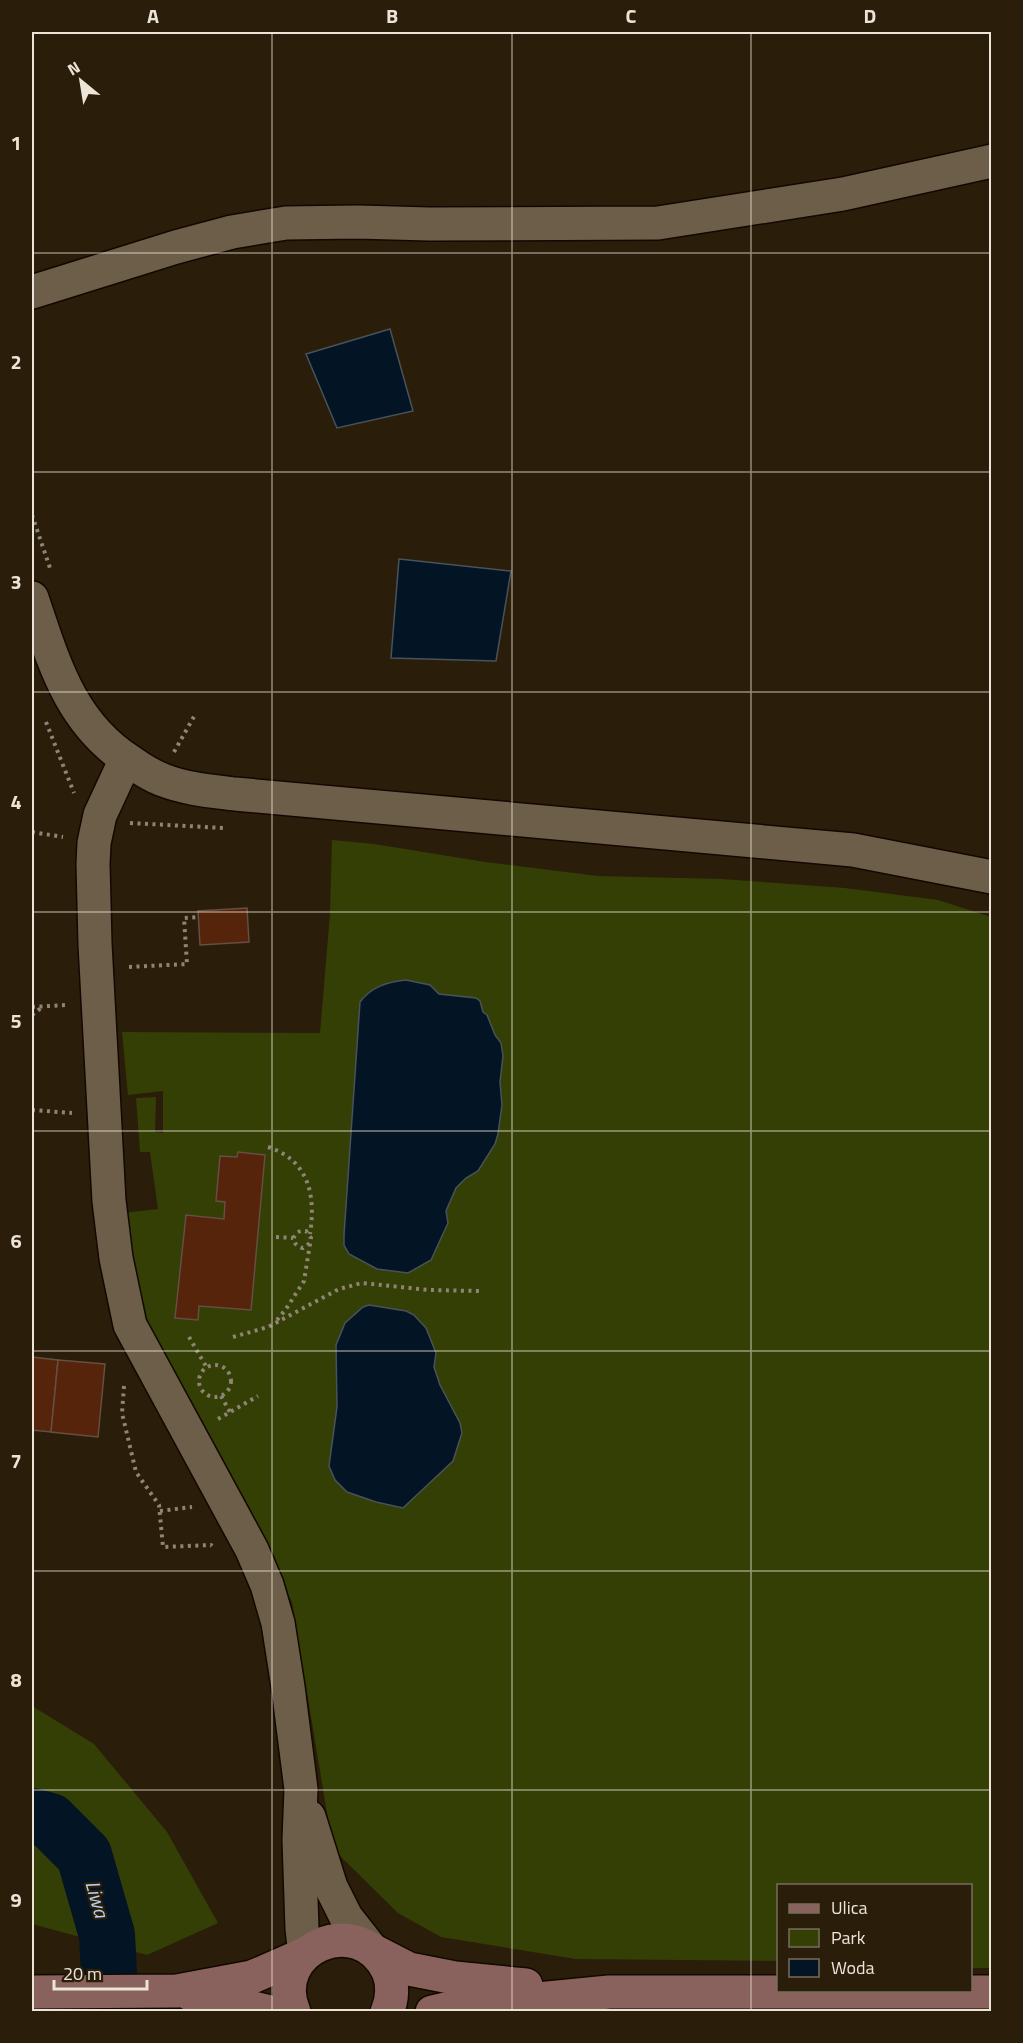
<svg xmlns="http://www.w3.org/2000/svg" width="1023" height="2043" font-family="'Titillium Web',sans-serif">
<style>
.green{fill:#333f04}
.water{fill:#031424;stroke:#49525a;stroke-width:1.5}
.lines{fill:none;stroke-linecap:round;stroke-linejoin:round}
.river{stroke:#031424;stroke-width:56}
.building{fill:#55240a;stroke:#664e43;stroke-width:1.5}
.minor-casing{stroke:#130800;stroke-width:36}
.secondary-casing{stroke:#130800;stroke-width:36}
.path{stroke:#8f8475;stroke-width:4;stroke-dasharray:3 4.5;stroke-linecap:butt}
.minor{stroke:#6d5e4a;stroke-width:33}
.secondary{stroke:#8a625d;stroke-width:33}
.grid{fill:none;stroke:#ede4d8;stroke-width:1.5;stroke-opacity:0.55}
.labels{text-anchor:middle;stroke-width:4.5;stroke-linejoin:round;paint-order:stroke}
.water-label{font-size:20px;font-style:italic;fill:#b6d4f2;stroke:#2a1e0b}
.neatline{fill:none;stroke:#ede4d8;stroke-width:2}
.grid-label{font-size:20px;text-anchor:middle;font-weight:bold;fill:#ede4d8}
</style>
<rect width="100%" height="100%" fill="#2a1e0b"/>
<!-- green -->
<g class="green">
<path d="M332 840 374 844 485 862 598 876 721 879 845 888 938 900 991 917V1968H971L970 1886H778V1961L576 1959 441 1937 398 1913 333 1849 292 1602 147 1330 123 1213 158 1209 150 1152H140L136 1098 156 1097 155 1132 163 1133V1091L128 1095 122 1032 320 1033 330 914Z"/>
<path d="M32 1706 94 1744 167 1832 218 1923 147 1955 32 1924Z"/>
</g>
<!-- water -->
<g class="water">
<path d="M390 329 413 411 337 428 306 354Z"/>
<path d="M399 559 511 571 496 661 391 658Z"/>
<path d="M406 980 430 985 439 994 476 998 480 1001 483 1012 487 1015 495 1035 501 1043 503 1056 500 1082 502 1105 498 1134 495 1144 478 1171 466 1178 456 1188 446 1211 448 1223 431 1260 408 1273 377 1269 349 1254 344 1245V1235L360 1002C371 987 387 982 406 980Z"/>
<path d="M369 1305 406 1311 414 1315 426 1328 436 1353 434 1367 440 1385 460 1423 462 1433 453 1461 403 1508 376 1502 347 1492 335 1480 329 1466 337 1407 336 1345 345 1323 363 1307Z"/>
</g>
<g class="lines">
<!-- river -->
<path class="river" d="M32 1816 50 1821 84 1855 107 1935 111 2012"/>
</g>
<!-- building -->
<g class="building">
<path d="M247 908 249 942 200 945 198 911Z"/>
<path d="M238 1152 265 1155 251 1310 199 1306 198 1320 175 1318 186 1215 224 1219 225 1202 216 1201 220 1156 237 1157Z"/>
<path d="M32 1357 58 1360 51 1432 32 1430Z"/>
<path d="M58 1360 105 1364 98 1437 51 1432Z"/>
</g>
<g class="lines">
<defs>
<g id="minor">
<path d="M32 292 176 247 232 232 286 223 358 222 429 224 658 223 843 194 992 161"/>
<path d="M32 598C54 663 70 723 131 762 141 769 152 776 163 780 186 789 211 791 235 794L853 850 992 877"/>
<path d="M126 759 100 815 94 843 93 864 95 944 109 1201 116 1258 130 1325 252 1550 267 1585 278 1623 288 1687 301 1789 299 1840 302 1929 305 1954"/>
<path d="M309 1817 331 1887 346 1917 372 1950"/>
</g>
<g id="secondary">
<path d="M372 1950 409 1969 455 1978 526 1985"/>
<path d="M32 1992 177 1991 252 1977 305 1954"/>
<path d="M190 1994 271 2012"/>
<path d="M294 2012C268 1950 358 1909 388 1971 393 1983 393 1999 387 2012"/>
<path d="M432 2012 454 2007 609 1992H992"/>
</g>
</defs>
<!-- minor casing -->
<use href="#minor" class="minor-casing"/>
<!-- secondary casing -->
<use href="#secondary" class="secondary-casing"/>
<!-- path -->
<g class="path">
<path d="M32 515 51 571"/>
<path d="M46 722 74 793"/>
<path d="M174 752 196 713"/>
<path d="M130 823 224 828"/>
<path d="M32 832 63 837"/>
<path d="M129 967 187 964 184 918 198 917"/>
<path d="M32 1007 66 1005"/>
<path d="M32 1015 41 1008"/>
<path d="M32 1110 72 1113"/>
<path d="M268 1147C309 1160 316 1196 310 1234"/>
<path d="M276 1237 293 1238"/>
<path d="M277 1320 286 1309 304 1281 311 1238 306 1231C292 1229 289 1245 303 1248L310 1243"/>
<path d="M189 1337 207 1368"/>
<path d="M233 1337 268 1327 339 1289 362 1283 429 1290 479 1291"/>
<circle cx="215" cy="1381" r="16"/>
<path d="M124 1386 122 1413 136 1472 159 1505 163 1547 211 1545 212 1546"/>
<path d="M221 1396 230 1412"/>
<path d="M218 1419 258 1396"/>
<path d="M160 1511 192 1507"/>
</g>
<!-- minor -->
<use href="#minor" class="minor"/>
<!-- secondary -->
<use href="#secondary" class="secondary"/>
</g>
<!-- grid -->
<path class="grid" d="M272 32V2012M512 32V2012M751 32V2012M32 253H992M32 472H992M32 692H992M32 912H992M32 1131H992M32 1351H992M32 1571H992M32 1790H992"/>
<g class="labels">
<!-- water labels -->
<g class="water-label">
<text transform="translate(97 1899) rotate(74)" y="7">Liwa</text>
</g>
</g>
<!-- border -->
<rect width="1023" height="2043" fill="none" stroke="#2a1e0b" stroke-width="66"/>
<!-- legend -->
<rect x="777" y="1884" width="195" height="108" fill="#2a1e0b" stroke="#786d5d" stroke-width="1.5"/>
<rect x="789" y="1904" width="30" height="9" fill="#8a625d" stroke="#786d5d" stroke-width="1.5"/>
<text x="831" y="1914" font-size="18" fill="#ede4d8">Ulica</text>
<rect x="789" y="1929" width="30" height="18" fill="#333f04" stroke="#786d5d" stroke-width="1.5"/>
<text x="831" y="1944" font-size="18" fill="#ede4d8">Park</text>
<rect x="789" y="1959" width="30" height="18" fill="#031424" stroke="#786d5d" stroke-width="1.5"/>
<text x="831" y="1974" font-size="18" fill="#ede4d8">Woda</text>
<!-- north arrow -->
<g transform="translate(81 81) rotate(330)" stroke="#2a1e0b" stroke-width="4.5" paint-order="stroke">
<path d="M0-4.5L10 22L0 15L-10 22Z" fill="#ede4d8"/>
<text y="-9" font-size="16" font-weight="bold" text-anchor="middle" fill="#ede4d8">N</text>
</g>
<!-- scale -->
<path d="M54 1980v9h93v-9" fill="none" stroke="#ede4d8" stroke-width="3"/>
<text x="63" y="1980" font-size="18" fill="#ede4d8" stroke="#2a1e0b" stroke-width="4.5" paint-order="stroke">20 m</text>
<rect x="33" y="33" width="957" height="1977" class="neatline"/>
<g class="grid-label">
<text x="153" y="23">A</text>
<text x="392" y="23">B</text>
<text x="631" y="23">C</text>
<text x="870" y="23">D</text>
<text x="16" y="150">1</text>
<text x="16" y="369">2</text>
<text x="16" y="589">3</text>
<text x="16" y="809">4</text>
<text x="16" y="1028">5</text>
<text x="16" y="1248">6</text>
<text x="16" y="1468">7</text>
<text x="16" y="1687">8</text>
<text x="16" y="1907">9</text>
</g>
</svg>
